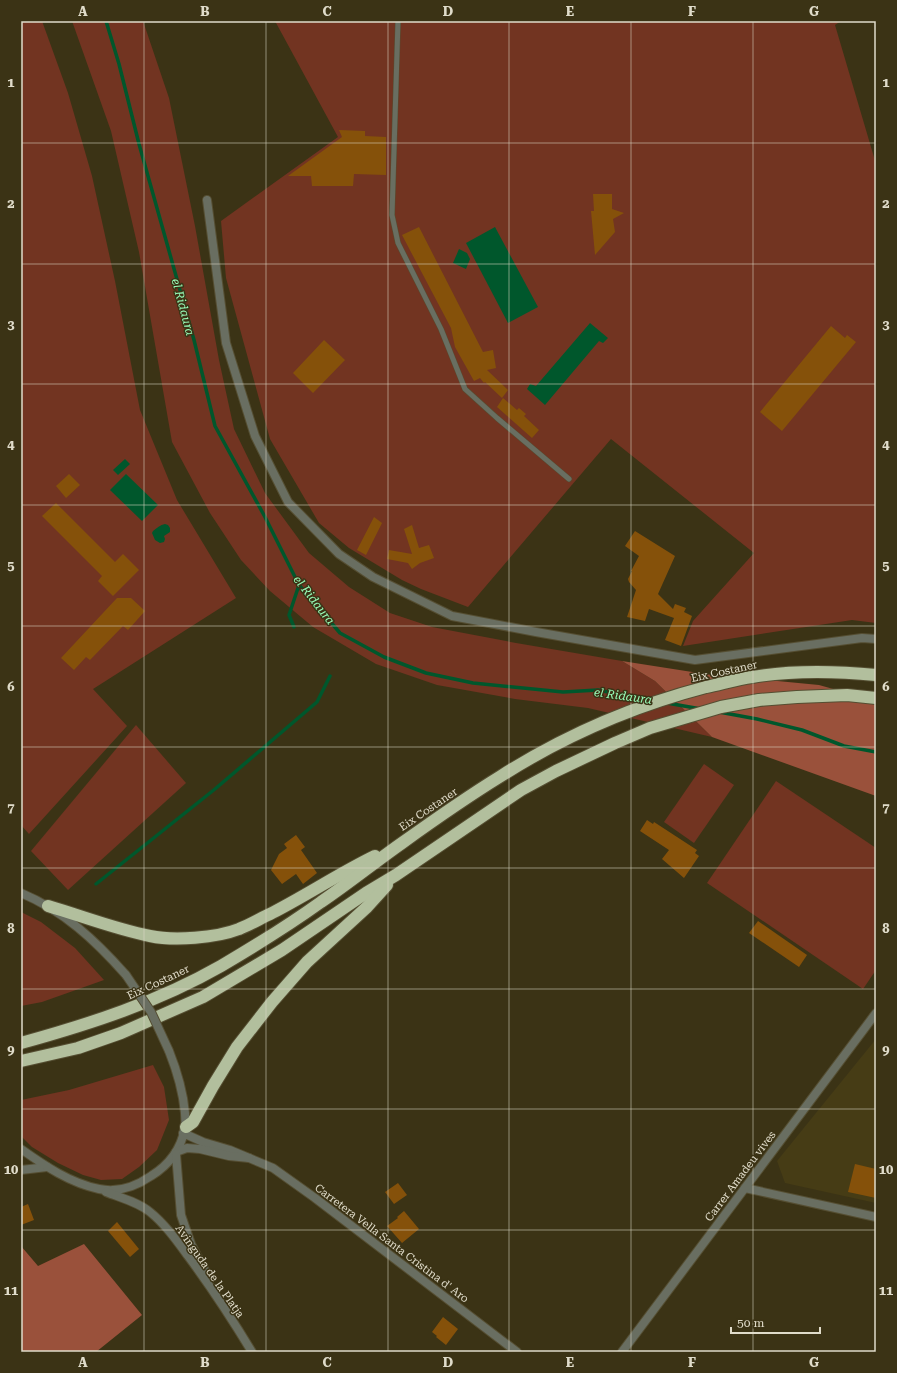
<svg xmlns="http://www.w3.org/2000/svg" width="897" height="1373" font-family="'Roboto Serif',serif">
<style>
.built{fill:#463c15}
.green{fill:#723421}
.forest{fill:#9a513b}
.water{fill:#00572c}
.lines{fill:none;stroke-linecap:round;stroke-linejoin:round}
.stream{stroke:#00572c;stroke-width:3.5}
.building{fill:#85510a}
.service-casing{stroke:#554e32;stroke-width:6}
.minor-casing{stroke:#554e32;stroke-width:10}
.tertiary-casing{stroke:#554e32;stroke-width:10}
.motorway-casing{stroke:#554e32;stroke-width:14}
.service{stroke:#696e61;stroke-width:5}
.minor{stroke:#696e61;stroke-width:8}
.tertiary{stroke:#696e61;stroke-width:8}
.motorway{stroke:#b2bf9d;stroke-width:12}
.tertiary-bridge-casing{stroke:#554e32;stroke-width:10;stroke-linecap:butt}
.tertiary-bridge{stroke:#696e61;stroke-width:8}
.grid{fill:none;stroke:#e0dcca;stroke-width:1;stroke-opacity:0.55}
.labels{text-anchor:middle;stroke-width:3;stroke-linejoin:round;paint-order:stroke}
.street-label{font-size:11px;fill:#e0dcca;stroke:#3b3315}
.water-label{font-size:12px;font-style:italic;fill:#98fcb8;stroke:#3b3315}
.neatline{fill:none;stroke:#e0dcca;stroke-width:1.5}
.grid-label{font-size:13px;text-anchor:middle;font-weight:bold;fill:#e0dcca}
</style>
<rect width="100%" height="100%" fill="#3b3315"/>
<!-- built -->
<path class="built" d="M876 1039V1203L785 1183 777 1161Z"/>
<!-- green -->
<g class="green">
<path d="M21 21H42L68 93 92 176 115 281 140 410 177 500 236 598 93 689 127 726 29 834 21 825Z"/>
<path d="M72 21H143L169 98 195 226 219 360 234 429 265 493 309 553 349 587 390 613 432 627 516 643 622 661 655 681 712 737 588 708 515 699 437 685 376 664 313 627 270 591 241 560 210 513 172 442 139 252 111 131Z"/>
<path d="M275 21H841L835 25 876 164V623L852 620 683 646 693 621 754 553 611 439 468 607 421 589 402 580 349 548 319 523 270 439 226 278 221 221 338 137Z"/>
<path d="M136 725 186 783 68 890 31 851Z"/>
<path d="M704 764 734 785 694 843 664 822Z"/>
<path d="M776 781 876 848V970L863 989 707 883Z"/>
<path d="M21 912 41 922 75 948 104 980 42 1002 21 1006Z"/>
<path d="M153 1065 164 1087 169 1120 157 1150 139 1167 122 1179 101 1180 83 1175 58 1163 32 1147 21 1136V1100L69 1090Z"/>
</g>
<!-- forest -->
<g class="forest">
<path d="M622 661 705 674 819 685 876 701V796L712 737 655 681Z"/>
<path d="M84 1244 142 1315 96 1352H21V1246L38 1266Z"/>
</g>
<!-- water -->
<g class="water">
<path d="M495 227 538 307 508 323 466 243Z"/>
<path d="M459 249 467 253 470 259 466 269 453 263Z"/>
<path d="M590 323 608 338 603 343 599 341 545 405 527 389 530 384 536 386Z"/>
<path d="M125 459 130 464 118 475 113 470Z"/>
<path d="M126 474 158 505 142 521 110 490Z"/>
<path d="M165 524 168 525 170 528V532L164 536 165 539 164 542 160 543 155 540 152 533 153 531C157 528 160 525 165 524Z"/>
</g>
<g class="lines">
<!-- stream -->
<g class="stream">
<path d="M106 21 119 64 139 144 194 340 215 426 265 517 299 585 340 633 384 657 426 673 473 683 563 692 598 690 649 700"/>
<path d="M294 627 289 615 299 585"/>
<path d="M667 703 701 709"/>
<path d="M719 712 757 719 802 730 844 746 876 752"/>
<path d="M96 884 215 789 317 702 330 676"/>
</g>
</g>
<!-- building -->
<g class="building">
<path d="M339 130 365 131V136L386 137V175L354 174 353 186H312L311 176H288L342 137Z"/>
<path d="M593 194H612V209L624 213 613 219 615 232 595 255 591 211H594Z"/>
<path d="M419 227 483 352 493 350 496 368 487 370 508 390 502 398 485 382 484 383 480 378 474 381 455 347 451 328 402 235Z"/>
<path d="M831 326 845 338 847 335 856 342 782 431 760 412Z"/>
<path d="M324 340 345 360 313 393 293 373Z"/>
<path d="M503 398 517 410 519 408 526 414 524 416 539 430 532 438 497 407Z"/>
<path d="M69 474 80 485 66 498 56 486Z"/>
<path d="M56 503 115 562 123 554 139 570 113 596 98 581 102 576 42 516Z"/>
<path d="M374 517 382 523 366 555 357 550Z"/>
<path d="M412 525 419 548 429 545 434 558 420 563 412 569 408 563 387 559 389 550 412 554 404 529Z"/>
<path d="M635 531 675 556 658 594 673 609 675 604 686 608 684 612 692 616 681 646 665 640 674 618 649 609 645 621 627 617 636 590 629 582 628 579 632 571H631L639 556 625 546Z"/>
<path d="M117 598H131L145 611 128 630 123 626 90 660 86 657 74 670 61 658Z"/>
<path d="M647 820 653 824 654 822 697 850 695 853 699 856 684 878 662 859 669 850 640 831Z"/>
<path d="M296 835 305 847 301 850 317 873 303 884 296 874 282 884 271 870 279 854 287 848 284 844Z"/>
<path d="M758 921 807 955 799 967 749 933Z"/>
<path d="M855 1164 876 1169V1198L848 1192Z"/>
<path d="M398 1183 407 1195 394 1204 385 1192Z"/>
<path d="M28 1204 34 1220 21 1225V1207Z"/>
<path d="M404 1211 419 1229 402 1243 387 1226 398 1218 397 1217Z"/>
<path d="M117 1222 139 1249 130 1257 108 1231Z"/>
<path d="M443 1317 458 1329 446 1345 436 1337 437 1336 432 1332Z"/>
</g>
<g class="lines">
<defs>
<path id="service" d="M398 21 392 215 398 243 441 329 465 389 497 418 569 479"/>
<g id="minor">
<path d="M207 200 226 343 255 436 288 502 339 554 373 577 452 616 536 632 695 660 862 638 876 639"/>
<path d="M183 1133 203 1142 230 1150 273 1168 315 1198 517 1352"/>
<path d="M21 1170 47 1167"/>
<path d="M745 1188 876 1217"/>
<path d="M622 1352 876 1013"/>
</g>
<g id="tertiary">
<path d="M21 893C64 911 95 940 126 975"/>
<path d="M21 1149C45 1166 70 1183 99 1189 118 1193 135 1187 151 1176 169 1165 181 1149 185 1128 186 1123 185 1117 185 1113 183 1091 177 1071 169 1051"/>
<path d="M176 1152 187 1148 200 1149 229 1156 249 1158"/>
<path d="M176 1154 181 1215 191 1244 209 1278"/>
<path d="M106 1192C121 1198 138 1202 150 1212 165 1224 177 1241 188 1256 211 1287 232 1319 252 1352"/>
</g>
<g id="motorway">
<path d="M48 906C82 916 115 929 150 936 174 941 216 938 239 929 250 925 261 918 272 913 307 895 340 873 375 856"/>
<path d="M21 1043C90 1024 158 1002 221 966 255 946 289 925 321 902 349 883 375 862 402 843 434 820 467 797 501 776 564 736 633 706 706 687 721 684 737 679 752 677 793 670 835 671 876 675"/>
<path d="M21 1061 78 1048 121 1033 203 997 282 950 366 893 396 875 521 790 556 771 615 743 650 728 721 707 759 700 797 697 847 695 876 698"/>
<path d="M186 1127 193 1122 213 1086 237 1047 272 1002 307 962 367 907 387 885"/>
</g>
</defs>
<!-- service casing -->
<use href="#service" class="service-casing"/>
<!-- minor casing -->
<use href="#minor" class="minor-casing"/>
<!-- tertiary casing -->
<use href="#tertiary" class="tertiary-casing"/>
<!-- motorway casing -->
<use href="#motorway" class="motorway-casing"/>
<!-- service -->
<use href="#service" class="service"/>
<!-- minor -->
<use href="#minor" class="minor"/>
<!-- tertiary -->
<use href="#tertiary" class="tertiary"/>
<!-- motorway -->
<use href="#motorway" class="motorway"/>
<defs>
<path id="tertiary-bridge" d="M126 975 151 1012 169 1051"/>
</defs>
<!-- tertiary-bridge casing -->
<use href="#tertiary-bridge" class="tertiary-bridge-casing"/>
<!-- tertiary-bridge -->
<use href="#tertiary-bridge" class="tertiary-bridge"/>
</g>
<!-- grid -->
<path class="grid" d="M144 21V1352M266 21V1352M388 21V1352M509 21V1352M631 21V1352M753 21V1352M21 143H876M21 264H876M21 384H876M21 505H876M21 626H876M21 747H876M21 868H876M21 989H876M21 1109H876M21 1230H876"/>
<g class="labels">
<!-- street labels -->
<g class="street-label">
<text transform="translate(724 671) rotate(-12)" y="4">Eix Costaner</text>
<text transform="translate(428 809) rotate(-34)" y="4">Eix Costaner</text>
<text transform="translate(158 982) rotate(-25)" y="4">Eix Costaner</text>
<text transform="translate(740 1176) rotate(-53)" y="4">Carrer Amadeu vives</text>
<text transform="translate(392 1243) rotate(37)" y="4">Carretera Vella Santa Cristina d' Aro</text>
<text transform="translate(210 1271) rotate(55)" y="4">Avinguda de la Platja</text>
</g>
<!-- water labels -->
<g class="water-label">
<text transform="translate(183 307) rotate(75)" y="4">el Ridaura</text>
<text transform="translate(314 600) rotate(52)" y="4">el Ridaura</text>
<text transform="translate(623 696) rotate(8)" y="4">el Ridaura</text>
</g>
</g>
<!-- border -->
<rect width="897" height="1373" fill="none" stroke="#3b3315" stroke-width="44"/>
<!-- scale -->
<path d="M731 1327v6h89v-6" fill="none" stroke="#e0dcca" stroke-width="2"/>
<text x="737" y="1327" font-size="12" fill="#e0dcca" stroke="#3b3315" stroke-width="3" paint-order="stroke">50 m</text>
<rect x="22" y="22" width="853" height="1329" class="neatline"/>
<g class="grid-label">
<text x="83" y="16">A</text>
<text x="205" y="16">B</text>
<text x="327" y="16">C</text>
<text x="448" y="16">D</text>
<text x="570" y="16">E</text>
<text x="692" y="16">F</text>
<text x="814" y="16">G</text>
<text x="11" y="87">1</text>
<text x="886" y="87">1</text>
<text x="11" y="208">2</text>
<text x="886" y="208">2</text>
<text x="11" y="329">3</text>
<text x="886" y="329">3</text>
<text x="11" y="449">4</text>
<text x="886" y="449">4</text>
<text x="11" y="570">5</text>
<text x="886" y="570">5</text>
<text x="11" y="691">6</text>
<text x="886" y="691">6</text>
<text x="11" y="812">7</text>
<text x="886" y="812">7</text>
<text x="11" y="933">8</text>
<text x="886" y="933">8</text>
<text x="11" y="1054">9</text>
<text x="886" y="1054">9</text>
<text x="11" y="1174">10</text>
<text x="886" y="1174">10</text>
<text x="11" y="1295">11</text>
<text x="886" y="1295">11</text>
<text x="83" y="1367">A</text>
<text x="205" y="1367">B</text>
<text x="327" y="1367">C</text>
<text x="448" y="1367">D</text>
<text x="570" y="1367">E</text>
<text x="692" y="1367">F</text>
<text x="814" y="1367">G</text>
</g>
</svg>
